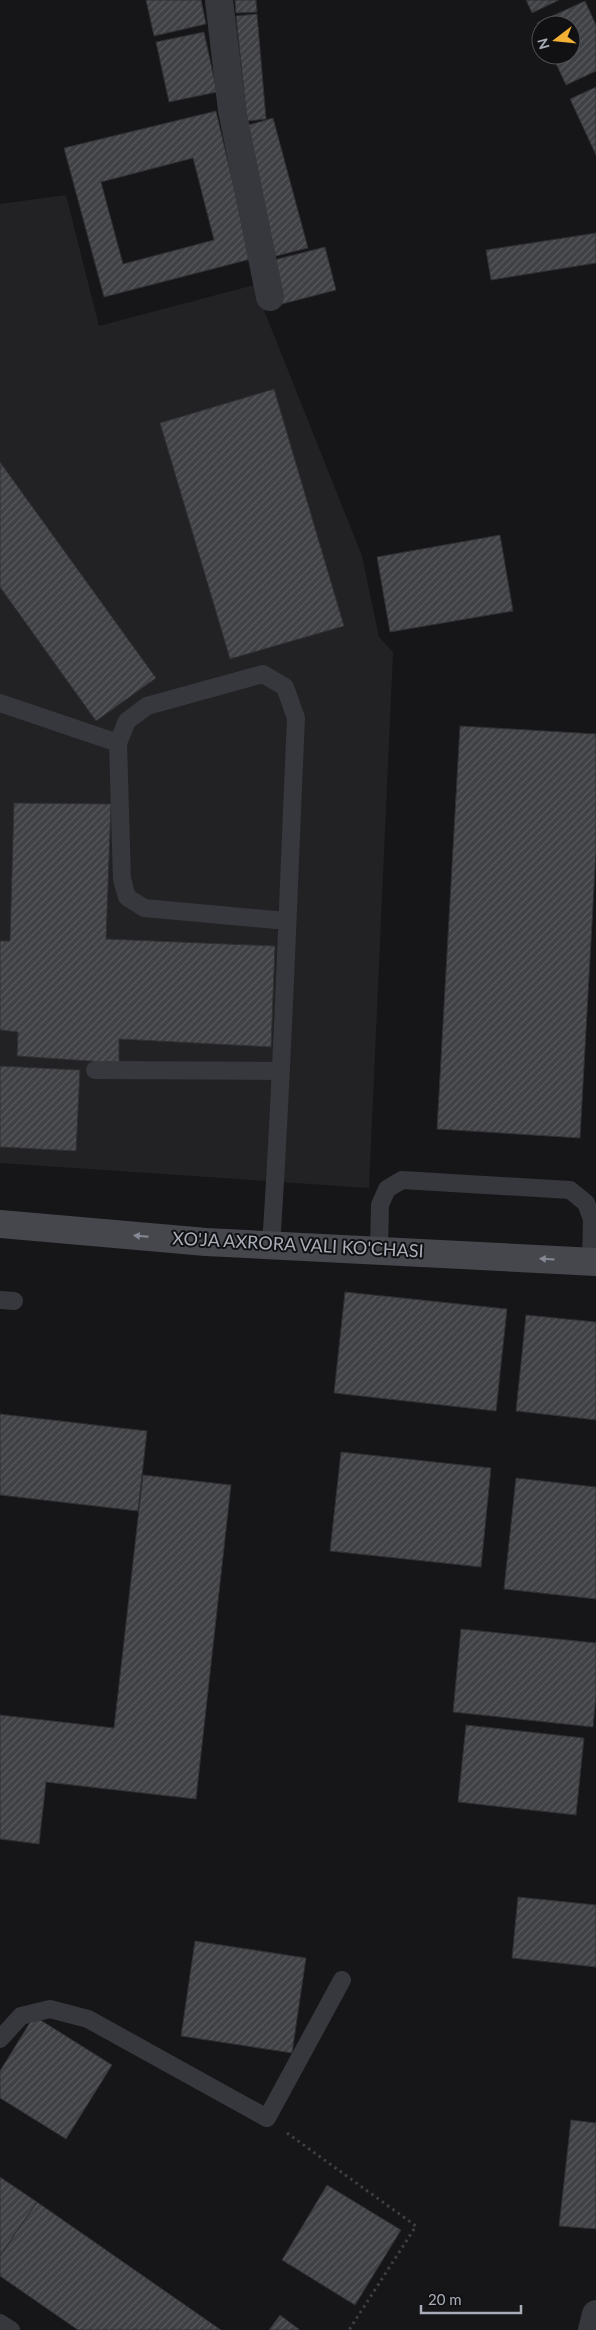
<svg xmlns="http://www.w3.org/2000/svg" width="596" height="2330" font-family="Lato,sans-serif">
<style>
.built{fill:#222225}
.building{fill:url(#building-hatch);stroke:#303034;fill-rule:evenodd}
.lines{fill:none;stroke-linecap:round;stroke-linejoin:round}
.path{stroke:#3d3f44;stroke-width:3;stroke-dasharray:2.5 4;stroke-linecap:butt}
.lane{stroke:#37383d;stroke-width:18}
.street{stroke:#37383d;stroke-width:28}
.secondary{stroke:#45474d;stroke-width:28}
.oneway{fill:#858993}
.labels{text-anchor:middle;stroke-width:4;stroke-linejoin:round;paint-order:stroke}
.street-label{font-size:18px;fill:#a8adb8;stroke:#111113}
</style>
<defs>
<pattern id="building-hatch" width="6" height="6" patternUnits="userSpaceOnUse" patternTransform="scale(1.25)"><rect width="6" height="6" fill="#404145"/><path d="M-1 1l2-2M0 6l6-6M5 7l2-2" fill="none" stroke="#595a5e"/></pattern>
</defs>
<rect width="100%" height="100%" fill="#161618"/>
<!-- built -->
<path class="built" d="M66 195 99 326 254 285 362 556 379 637 393 652 369 1188 0 1163V204Z"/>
<!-- building -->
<g class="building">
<path d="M146 0H201L206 24 154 36Z"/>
<path d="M235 0H256L257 12 236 13Z"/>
<path d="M526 0H559L532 13Z"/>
<path d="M585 1 596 25V71L566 85 552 55H571V25H541V32L537 23Z"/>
<path d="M257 14 266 119 247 121 236 16Z"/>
<path d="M204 32 217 92 169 102 156 42Z"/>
<path d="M596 87V155L570 99Z"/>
<path d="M216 111 251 259 104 297 64 148ZM193 158 214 240 123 264 101 182Z"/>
<path d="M273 118 308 248 272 257 238 128Z"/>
<path d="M596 233V263L491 280 486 250Z"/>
<path d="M325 247 336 290 282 304 270 261Z"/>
<path d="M274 389 344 626 230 659 160 423Z"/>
<path d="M0 462 156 678 96 721 0 587Z"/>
<path d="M500 535 513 611 390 632 377 557Z"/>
<path d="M460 726 596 734V851L580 1138 437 1129Z"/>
<path d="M14 803 111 804 106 939 275 946 271 1047 119 1039V1063L17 1056 18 1032 0 1030V941H10Z"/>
<path d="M0 1066 80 1070 76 1151 0 1147Z"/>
<path d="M345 1292 507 1309 496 1411 334 1393Z"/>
<path d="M526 1315 596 1322V1420L516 1411Z"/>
<path d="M0 1414 147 1431 138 1511 0 1495Z"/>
<path d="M341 1452 491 1468 481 1567 330 1551Z"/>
<path d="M143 1475 231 1485 196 1799 46 1782 39 1844 0 1839V1715L114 1728Z"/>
<path d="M516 1478 596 1487V1599L504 1589Z"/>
<path d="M461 1629 596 1643V1697L593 1727 453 1712Z"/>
<path d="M466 1725 584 1738 576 1815 458 1802Z"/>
<path d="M518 1897 596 1905V1967L512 1958Z"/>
<path d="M195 1941 306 1958 292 2053 181 2036Z"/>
<path d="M34 2016 112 2065 66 2139 0 2098V2071Z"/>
<path d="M571 2120 596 2123V2229L559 2226Z"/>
<path d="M0 2177 37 2202 0 2256Z"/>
<path d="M327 2185 401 2230 355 2305 282 2260Z"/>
<path d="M37 2202 221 2330H78L0 2276V2256Z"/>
<path d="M280 2315 300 2330H269Z"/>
</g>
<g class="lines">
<!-- path -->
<path class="path" d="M287 2133 416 2226 349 2330"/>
<!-- lane -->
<g class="lane">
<path d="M0 703 118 743"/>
<path d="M95 1070 280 1071"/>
<path d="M271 1245C283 1070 288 894 296 718L285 687 263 674 147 706 127 721 118 743 122 879 127 897 144 908 287 921"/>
<path d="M379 1250 380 1205 387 1189 402 1180 570 1190 586 1203 592 1219 591 1262"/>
<path d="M0 1300 14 1301"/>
<path d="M0 2039 21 2016 50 2009 88 2019 267 2118 342 1980"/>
<path d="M0 2323 11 2330"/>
</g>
<!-- street -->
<g class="street">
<path d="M219 0 232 110 270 297"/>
<path d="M592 2330 596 2314"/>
</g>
<!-- secondary -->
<path class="secondary" d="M0 1224 206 1242 596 1262"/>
</g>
<!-- one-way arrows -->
<defs><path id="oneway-solid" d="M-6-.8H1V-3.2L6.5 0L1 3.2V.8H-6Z" transform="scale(1.25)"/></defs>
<g class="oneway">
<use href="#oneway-solid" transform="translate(141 1236) rotate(-175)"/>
<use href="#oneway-solid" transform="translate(547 1259) rotate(-177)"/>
</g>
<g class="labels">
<!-- street labels -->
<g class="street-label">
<text transform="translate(298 1245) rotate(3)" y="6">XO'JA AXRORA VALI KO'CHASI</text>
</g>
</g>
<!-- north arrow -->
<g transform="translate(556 40) rotate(254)"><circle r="24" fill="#111113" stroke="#4d4f55"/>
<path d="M0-4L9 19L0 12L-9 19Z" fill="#f2b134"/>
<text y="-8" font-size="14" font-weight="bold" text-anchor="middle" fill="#a8adb8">N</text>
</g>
<!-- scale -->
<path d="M421 2305v8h100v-8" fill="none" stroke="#a8adb8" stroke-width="2.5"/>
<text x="428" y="2305" font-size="15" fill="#a8adb8" stroke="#111113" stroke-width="4" paint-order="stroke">20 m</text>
</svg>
